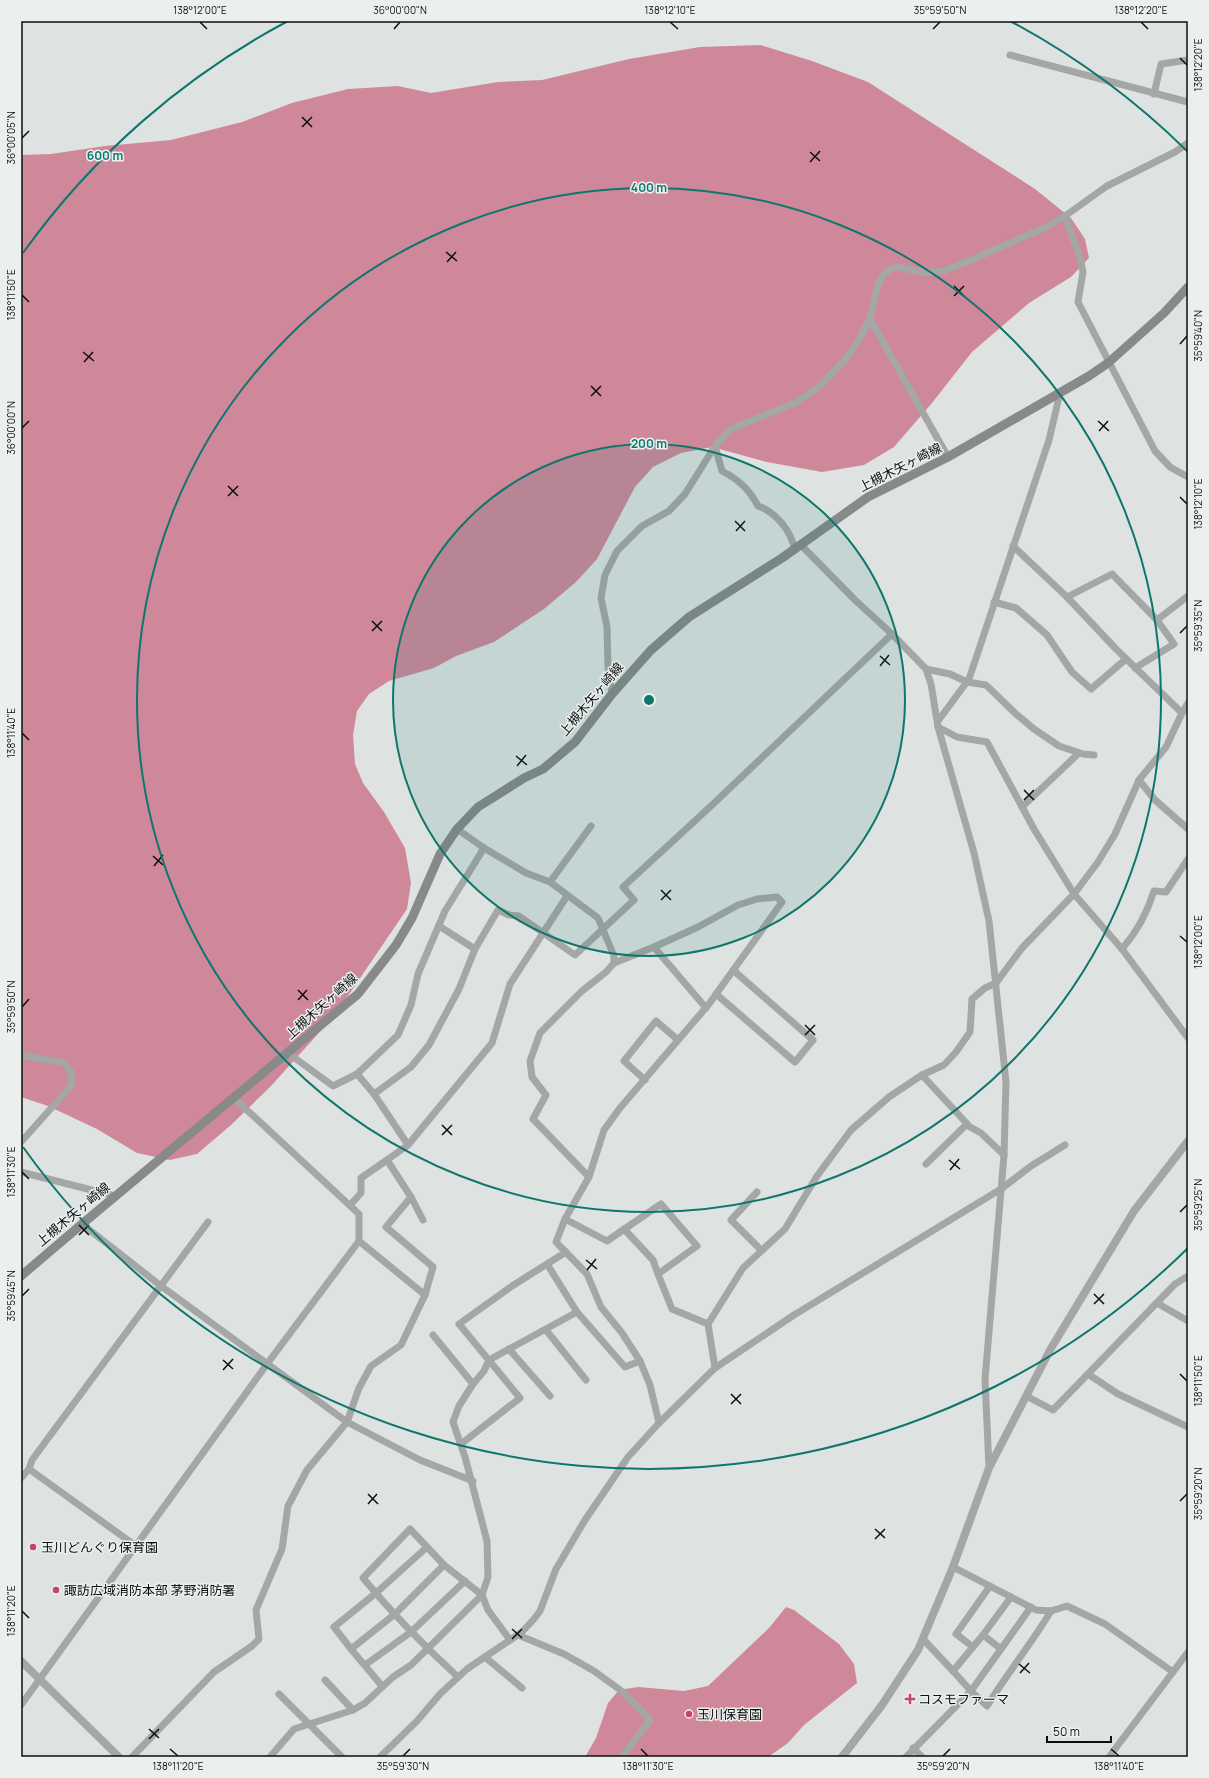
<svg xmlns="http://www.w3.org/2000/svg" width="1209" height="1778" font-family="Manrope,'Noto Sans JP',sans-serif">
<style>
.forest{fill:#cf8899}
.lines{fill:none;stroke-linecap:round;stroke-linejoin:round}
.minor{stroke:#a5a7a6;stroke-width:7}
.tertiary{stroke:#a5a7a6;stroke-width:8}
.secondary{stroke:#878a89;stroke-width:9}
.ticks{fill:none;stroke:#0d0f0f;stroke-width:1.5}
.ring{fill:none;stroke:#0f766e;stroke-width:2}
.poi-dot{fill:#cc3f6e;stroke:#ebf0ef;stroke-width:1.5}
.labels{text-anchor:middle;stroke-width:3;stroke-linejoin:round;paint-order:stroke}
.street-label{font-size:13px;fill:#0d0f0f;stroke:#ebf0ef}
.poi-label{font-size:13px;fill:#0d0f0f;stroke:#ebf0ef;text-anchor:start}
.centre{fill:#0f766e;stroke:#ebf0ef;stroke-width:2}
.ring-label{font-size:12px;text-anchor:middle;font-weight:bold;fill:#0f766e;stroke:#ebf0ef;stroke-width:3;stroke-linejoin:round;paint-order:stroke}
.neatline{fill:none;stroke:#0d0f0f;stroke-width:1.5}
.ticks-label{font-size:10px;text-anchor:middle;fill:#0d0f0f}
</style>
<rect width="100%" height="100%" fill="#dee3e2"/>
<!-- forest -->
<g class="forest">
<path d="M760 45 812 61 868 82 1035 189 1071 218 1085 239 1089 258 1071 277 1029 303 972 352 932 403 894 447 864 465 822 472 767 462 712 447 681 453 653 467 635 487 597 559 576 582 544 609 494 642 456 656 434 668 389 681 369 694 357 711 353 735 355 764 363 783 384 812 405 848 411 883 407 909 335 1015 271 1086 231 1125 197 1154 170 1160 137 1153 97 1129 48 1106 21 1097V155L51 154 105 146 171 140 242 122 292 103 348 89 398 86 431 93 498 82 542 80 629 59 700 47Z"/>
<path d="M786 1607 794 1610 839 1644 854 1664 857 1683 804 1725 788 1743 768 1757H585L596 1738 608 1703 619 1690 638 1687 684 1691 708 1686 769 1628Z"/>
</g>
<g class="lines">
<!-- minor -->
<g class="minor">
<path d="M1010 55 1188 102"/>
<path d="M1154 94 1161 64 1188 60"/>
<path d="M1065 216 1080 258 1083 272 1078 302 1155 451 1170 467 1188 477"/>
<path d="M870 319 948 457"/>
<path d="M715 446 722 471C739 480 749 489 758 506 776 512 791 531 795 550"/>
<path d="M801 545 855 600 892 634 926 669 931 684 938 727 974 853 989 921 1006 1082 1004 1155 985 1379 989 1468"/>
<path d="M1013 546 1067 597 1116 649 1182 713"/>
<path d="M1067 597 1112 574 1157 620 1174 644 1135 668"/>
<path d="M994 602 1016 608 1047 635 1072 672 1091 689 1126 659"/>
<path d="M1157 620 1188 596"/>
<path d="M926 669 950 674 967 682 986 685 1016 714 1034 729 1059 746 1083 754 1094 755"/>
<path d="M612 694 608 667 607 627 601 598 605 575 617 551 642 526 669 511 685 494 715 446 731 429 795 403 819 387 844 361 856 345 870 319 878 285 884 274 890 269 899 267 926 273 943 271 971 260 1046 227 1065 216 1107 186 1175 152 1188 143"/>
<path d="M938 721 969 679 1049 440 1060 393"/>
<path d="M938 727 957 737 987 742 1034 829 1074 894 1122 949 1188 1038"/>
<path d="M1139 780 1155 800 1188 829"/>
<path d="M1022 807 1079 753"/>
<path d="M457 829 484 848 526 873 550 882 598 918 614 956V963"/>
<path d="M550 882 591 826"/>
<path d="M654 947 706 1008"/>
<path d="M475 949 498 910 509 915 519 916 575 955 634 900 623 887 711 806 892 634"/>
<path d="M1122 949C1137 932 1147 913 1154 891L1166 892 1188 859"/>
<path d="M716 994 795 1062 813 1040 733 970"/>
<path d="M288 1053 333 1086 357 1074 398 1035 411 1005 418 974 445 911 484 848"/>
<path d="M21 1055 64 1063 72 1074 71 1086 21 1142"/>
<path d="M357 1074 374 1094 408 1145 492 1043 510 984 567 896"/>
<path d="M922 1075 970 1127 981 1133 1004 1155"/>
<path d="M645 1080 624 1061 656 1021 678 1040"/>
<path d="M374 1094 411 1067 429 1045 459 989 475 949 439 926"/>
<path d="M408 1145 387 1160 411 1197 386 1227 433 1267 425 1295"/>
<path d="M926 1164 967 1124"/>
<path d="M21 1172 115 1196"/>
<path d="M589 1177 533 1119 546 1095 532 1077 530 1061 540 1033 582 991 606 972 614 963 654 947 698 927 738 905 757 899 777 897 782 902 709 1004 620 1108 604 1130 589 1177 565 1219 556 1242 587 1274 601 1307 622 1333 640 1361 650 1385 659 1423"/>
<path d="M757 1192 731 1220 761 1250"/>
<path d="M411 1197 423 1220"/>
<path d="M351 1204 361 1193V1178L387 1160"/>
<path d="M565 1219 607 1241 661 1204 697 1246 658 1274 672 1309 708 1324"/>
<path d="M82 1224 161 1286 347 1422 420 1460 473 1481"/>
<path d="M624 1229 653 1260 658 1274"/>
<path d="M1157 1303 1188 1321"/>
<path d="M577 1312 625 1367 640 1361"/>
<path d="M546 1330 586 1380"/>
<path d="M509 1349 550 1396"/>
<path d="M715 1368 708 1324 743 1268 785 1229 817 1176 851 1130 889 1097 922 1075 944 1065 956 1052 970 1032 972 999 985 988 996 983 1022 948 1074 894 1098 862 1115 834 1139 780 1166 747 1182 713 1188 703"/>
<path d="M1088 1374 1118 1394 1188 1427"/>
<path d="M473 1384 484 1371 489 1360 577 1312 547 1264"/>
<path d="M1026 1396 1053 1410 1175 1284 1188 1276"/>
<path d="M461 1444 520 1398 459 1324 512 1286 566 1252"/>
<path d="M29 1469 136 1546"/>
<path d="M21 1478 29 1469 32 1460 208 1222"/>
<path d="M427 1547 376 1593 334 1627 351 1649 395 1614 444 1565 410 1529 363 1578C392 1613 424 1646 458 1677"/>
<path d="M444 1565 482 1595 488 1610 510 1640"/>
<path d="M953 1567 1036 1610 1051 1611 1067 1606 1105 1624 1173 1672"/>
<path d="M518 1635 564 1654 594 1671 623 1692 650 1720 622 1757"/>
<path d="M983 1635 1001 1649"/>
<path d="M923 1639 953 1671 983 1635 1011 1597"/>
<path d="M973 1647 956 1634 990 1586"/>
<path d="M351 1649 382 1686"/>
<path d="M485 1657 522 1688"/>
<path d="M365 1665 411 1632 465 1581"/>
<path d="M953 1671 971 1691 1031 1607"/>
<path d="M325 1680 353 1710"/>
<path d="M279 1694 342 1757"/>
<path d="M21 1705 267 1364 359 1241V1214L234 1098"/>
<path d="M913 1748 922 1757"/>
<path d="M132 1757 214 1672 252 1646 259 1639 256 1610 282 1549 288 1506 307 1470 347 1422 359 1388 371 1366 401 1345 425 1295 359 1241"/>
<path d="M270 1757 294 1729 353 1710 365 1703 393 1677 411 1665 482 1595 488 1577 487 1541 465 1457 453 1422 459 1406 473 1384 433 1335"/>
<path d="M380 1757 417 1721 440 1694 467 1669 522 1632 534 1619 540 1611 556 1569 585 1520 628 1457 659 1423 715 1368 794 1315 1001 1189 1031 1166 1065 1145"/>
<path d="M906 1757 971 1691 987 1706C1007 1674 1031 1644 1051 1611"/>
<path d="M1109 1757 1188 1652"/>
</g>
<!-- tertiary -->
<g class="tertiary">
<path d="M21 1661 119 1757"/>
<path d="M842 1757 882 1705 918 1650 953 1567 989 1468 1050 1350 1134 1211 1188 1141"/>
</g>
<!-- secondary -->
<path class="secondary" d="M21 1276 82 1224 358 994 396 945 412 918 440 854 457 829 478 807 524 778 543 769 575 742 612 694 651 650 689 617 782 558 868 497 948 457 1089 376 1108 363 1164 313 1188 287"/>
</g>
<!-- ticks -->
<path class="ticks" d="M200 22 207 29M670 22 678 29M1141 22 1148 29M394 29 400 22M933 29 940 22M1180 58 1187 65M302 117 312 127M302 127 312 117M22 138 29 131M810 152 820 161M810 162 820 151M446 252 457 261M447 262 456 252M954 286 964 296M22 295 29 302M954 296 964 286M1180 344 1187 336M83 352 94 361M84 362 93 352M591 386 601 396M591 396 601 386M1098 421 1109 431M22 428 29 421M1099 431 1108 421M228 486 238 496M228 496 238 486M1180 497 1187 504M735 521 745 531M736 531 745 521M372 621 382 631M372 631 382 621M1180 633 1187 626M880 656 890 665M880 666 889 655M22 733 29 740M516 756 527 765M517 766 526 755M1024 790 1034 800M1024 800 1034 790M153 856 163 865M154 866 163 855M661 890 671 900M661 900 671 890M1180 936 1187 942M298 990 308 1000M298 1000 307 990M22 1007 29 999M805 1025 815 1035M805 1035 815 1025M442 1125 452 1135M442 1135 452 1125M949 1160 960 1169M950 1170 959 1159M22 1172 29 1179M1180 1212 1187 1205M79 1225 89 1235M79 1235 89 1225M586 1260 597 1269M587 1270 596 1259M1094 1294 1104 1304M22 1296 29 1289M1094 1304 1104 1294M223 1360 233 1369M223 1370 233 1359M1180 1374 1187 1381M731 1394 741 1404M731 1404 741 1394M368 1494 378 1504M1180 1501 1187 1494M368 1504 377 1494M875 1529 885 1538M875 1539 885 1529M22 1611 29 1618M512 1629 522 1638M512 1639 522 1629M1019 1664 1030 1673M1020 1673 1029 1663M149 1729 159 1738M149 1739 159 1729M170 1749 178 1756M641 1749 648 1756M1111 1749 1119 1756M403 1756 410 1749M943 1756 950 1749"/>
<!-- distance rings -->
<circle cx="649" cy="700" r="256" fill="#0f766e" fill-opacity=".12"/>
<g class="ring">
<circle cx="649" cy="700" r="256"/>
<circle cx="649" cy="700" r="512"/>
<path d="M1188 1248A769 769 0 0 1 23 1147M23 253A769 769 0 0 1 288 21M1010 21A769 769 0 0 1 1188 152"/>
</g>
<!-- markers -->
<g class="poi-dot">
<circle cx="33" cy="1547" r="4"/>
<circle cx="56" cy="1590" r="4"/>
<path d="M908 1693h4v4h4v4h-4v4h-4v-4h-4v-4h4z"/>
<circle cx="689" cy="1714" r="4"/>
</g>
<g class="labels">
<!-- street labels -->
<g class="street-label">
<text transform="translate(900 467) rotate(-27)" y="5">上槻木矢ヶ崎線</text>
<text transform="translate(591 699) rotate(-50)" y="5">上槻木矢ヶ崎線</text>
<text transform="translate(321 1006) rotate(-42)" y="5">上槻木矢ヶ崎線</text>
<text transform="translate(73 1214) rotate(-40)" y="5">上槻木矢ヶ崎線</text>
</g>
<!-- poi labels -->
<g class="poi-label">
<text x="41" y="1552">玉川どんぐり保育園</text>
<text x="64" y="1595">諏訪広域消防本部 茅野消防署</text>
<text x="918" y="1704">コスモファーマ</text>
<text x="697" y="1719">玉川保育園</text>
</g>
</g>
<circle cx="649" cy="700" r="6" class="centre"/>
<g class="ring-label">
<text x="105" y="160">600 m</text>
<text x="649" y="192">400 m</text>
<text x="649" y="448">200 m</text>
</g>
<!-- border -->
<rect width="1209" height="1778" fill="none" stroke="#ebf0ef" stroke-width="44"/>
<!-- scale -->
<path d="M1047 1736v6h64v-6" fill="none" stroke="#0d0f0f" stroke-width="2"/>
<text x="1053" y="1736" font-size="12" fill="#0d0f0f" stroke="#ebf0ef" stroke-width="3" paint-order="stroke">50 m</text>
<rect x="22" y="22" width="1165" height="1734" class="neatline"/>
<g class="ticks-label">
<text x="200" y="14">138°12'00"E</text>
<text x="400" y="14">36°00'00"N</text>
<text x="670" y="14">138°12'10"E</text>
<text x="940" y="14">35°59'50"N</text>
<text x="1141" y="14">138°12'20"E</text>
<text transform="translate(1198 65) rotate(-90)" y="4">138°12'20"E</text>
<text transform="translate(11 138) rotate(-90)" y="4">36°00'05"N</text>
<text transform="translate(11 295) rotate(-90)" y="4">138°11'50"E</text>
<text transform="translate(1198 336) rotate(-90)" y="4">35°59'40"N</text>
<text transform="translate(11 428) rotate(-90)" y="4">36°00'00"N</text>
<text transform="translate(1198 504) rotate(-90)" y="4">138°12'10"E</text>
<text transform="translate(1198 626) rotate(-90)" y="4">35°59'35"N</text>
<text transform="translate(11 733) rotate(-90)" y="4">138°11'40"E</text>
<text transform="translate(1198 942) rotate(-90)" y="4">138°12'00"E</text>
<text transform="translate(11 1007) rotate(-90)" y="4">35°59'50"N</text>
<text transform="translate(11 1172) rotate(-90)" y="4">138°11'30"E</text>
<text transform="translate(1198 1205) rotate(-90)" y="4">35°59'25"N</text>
<text transform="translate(11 1296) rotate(-90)" y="4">35°59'45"N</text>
<text transform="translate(1198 1381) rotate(-90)" y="4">138°11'50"E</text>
<text transform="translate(1198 1494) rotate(-90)" y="4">35°59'20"N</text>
<text transform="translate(11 1611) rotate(-90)" y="4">138°11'20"E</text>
<text x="178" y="1770">138°11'20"E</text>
<text x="403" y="1770">35°59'30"N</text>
<text x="648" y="1770">138°11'30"E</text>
<text x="943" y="1770">35°59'20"N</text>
<text x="1119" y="1770">138°11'40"E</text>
</g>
</svg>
